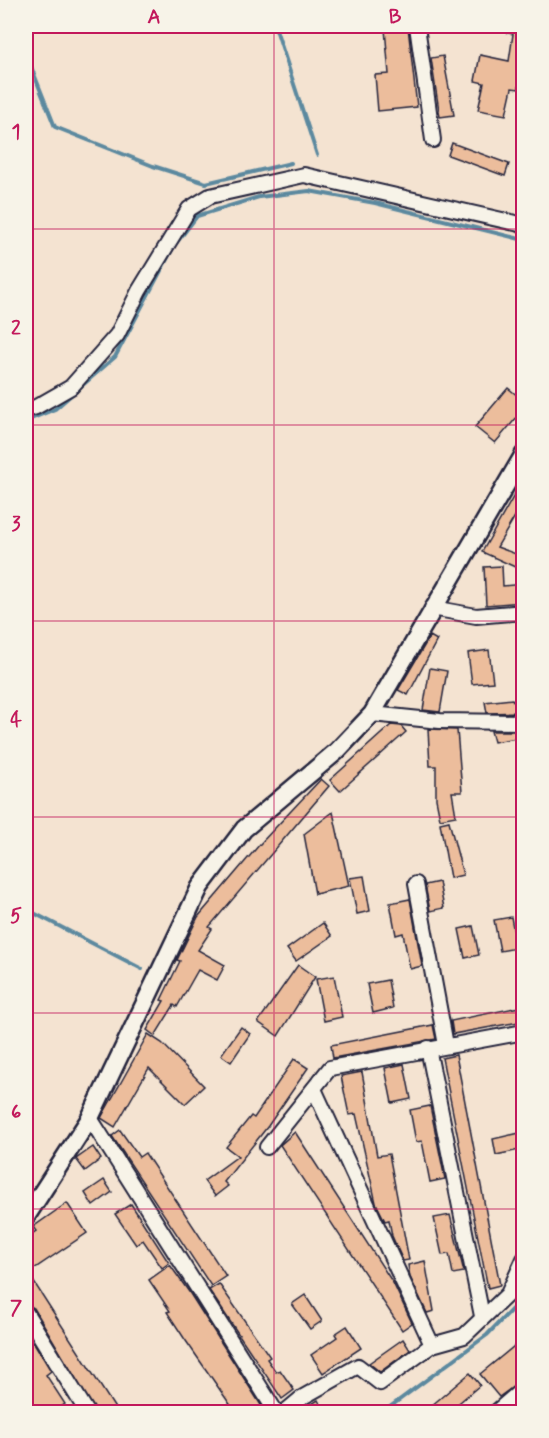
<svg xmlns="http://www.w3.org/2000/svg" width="549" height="1438" font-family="Mynerve,sans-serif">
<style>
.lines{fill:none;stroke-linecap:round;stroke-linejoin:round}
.stream{stroke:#5b899f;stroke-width:4}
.building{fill:#ecbd9c;stroke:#22223b;stroke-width:1.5}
.minor-casing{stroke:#22223b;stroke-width:18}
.tertiary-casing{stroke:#22223b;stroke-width:21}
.minor{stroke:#f7f3e8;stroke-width:14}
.tertiary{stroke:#f7f3e8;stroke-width:16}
.grid{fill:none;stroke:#c2185b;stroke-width:1.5;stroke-opacity:0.55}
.neatline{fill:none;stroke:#c2185b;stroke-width:2}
.grid-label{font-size:20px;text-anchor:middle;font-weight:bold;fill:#c2185b}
</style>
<rect width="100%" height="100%" fill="#f4e3d1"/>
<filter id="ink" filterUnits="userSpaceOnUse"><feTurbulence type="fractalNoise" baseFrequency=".0167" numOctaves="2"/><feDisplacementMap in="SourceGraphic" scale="12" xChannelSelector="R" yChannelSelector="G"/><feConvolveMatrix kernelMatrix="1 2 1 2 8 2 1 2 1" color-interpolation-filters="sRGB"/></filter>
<g filter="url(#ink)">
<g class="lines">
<!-- stream -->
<g class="stream">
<path d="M275 26 317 155"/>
<path d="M26 54 55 127 153 166 206 183 291 163"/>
<path d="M26 421 55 409 115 357 174 246 197 216 259 197 309 191 375 203 524 240"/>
<path d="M26 909 142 969"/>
<path d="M383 1412 487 1335 515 1306 520 1282 524 1278"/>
</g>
</g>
<!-- building -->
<g class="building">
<path d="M495 26H524V86L519 85V89L512 88 506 115 478 110 484 83 475 81 480 55 509 61 513 34 495 30Z"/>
<path d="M408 27 417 107 378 111 375 75 389 74 385 29Z"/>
<path d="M443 56 454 115 440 117 431 58Z"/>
<path d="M452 143 509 164 505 176 448 155Z"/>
<path d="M508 388 524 401V409L495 443 475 427Z"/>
<path d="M524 478V501L497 547 524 557V571L482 552Z"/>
<path d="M502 566 503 586 524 584V602L486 605 484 567Z"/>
<path d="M430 636 437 640 408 695 398 690Z"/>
<path d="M489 650 493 682 472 684 468 653Z"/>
<path d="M430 668 447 671 440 712 423 710Z"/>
<path d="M512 699 513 701 524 700V712L487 713 485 702Z"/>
<path d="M391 725 401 726 406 732 340 791 330 780Z"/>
<path d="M428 729 457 730 462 792H452L456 816 440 819 436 799V766H430Z"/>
<path d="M491 731H515L517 738 494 742Z"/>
<path d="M321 779 329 786 209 927 212 929 198 950 225 965 217 980 198 970 177 1007 174 1005 155 1036 147 1030 164 1001 161 1000 180 961 177 960 198 917 260 844Z"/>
<path d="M333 812 349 886 315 894 304 834Z"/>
<path d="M449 821 463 875 450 878 440 823Z"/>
<path d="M364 876 370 911 357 914 350 878Z"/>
<path d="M439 882 444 908 430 911 425 885Z"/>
<path d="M410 899 422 966 410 969 403 933 396 935 390 903Z"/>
<path d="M511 917 517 948 500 951 494 920Z"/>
<path d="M323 923 332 936 296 961 287 949Z"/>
<path d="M473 926 479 955 465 958 459 929Z"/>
<path d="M298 965 315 977 278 1036 258 1022Z"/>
<path d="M334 976 342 1017 324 1021 316 979Z"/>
<path d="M388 980 393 1008 373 1013 367 984Z"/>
<path d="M524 1006V1021L453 1034 451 1021Z"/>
<path d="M433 1025 436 1039 333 1058 331 1045Z"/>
<path d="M241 1027 250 1034 231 1062 221 1055Z"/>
<path d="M148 1034 162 1043 204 1086 185 1104 149 1068 115 1127 101 1118Z"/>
<path d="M456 1055 500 1285 488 1288 442 1058Z"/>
<path d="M294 1059 308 1068 268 1126 224 1182 228 1186 215 1196 204 1181 238 1156 226 1147 251 1116 254 1118Z"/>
<path d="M404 1064 411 1099 392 1103 385 1068Z"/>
<path d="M362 1072 377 1156 389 1154 409 1260 403 1261 392 1236 389 1220 385 1221 376 1203 356 1114 349 1115 341 1076Z"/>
<path d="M430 1106 445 1179 430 1182 422 1141 416 1142 410 1110Z"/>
<path d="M120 1130 139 1157 145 1153 226 1276 211 1286 112 1136Z"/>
<path d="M295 1132 393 1283 412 1323 402 1330 280 1145Z"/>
<path d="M524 1132V1149L496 1155 493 1139Z"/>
<path d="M93 1147 101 1159 85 1171 76 1159Z"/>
<path d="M104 1180 112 1192 93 1206 85 1193Z"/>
<path d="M67 1203 87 1233 28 1273 118 1413H96L34 1308 26 1304V1238L36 1231 33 1227Z"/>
<path d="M131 1204 169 1263 162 1268 143 1240 136 1245 115 1214Z"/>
<path d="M450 1215 464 1272 453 1274 449 1254 442 1255 434 1218Z"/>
<path d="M425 1261 434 1311 427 1313 410 1277 408 1265Z"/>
<path d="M170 1265 189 1292 266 1413H236L184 1338 167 1312 170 1311 149 1280Z"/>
<path d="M219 1284 270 1357 267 1359 276 1372 280 1370 294 1390 282 1399 209 1290Z"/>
<path d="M305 1295 322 1321 310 1329 292 1304Z"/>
<path d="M347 1326 361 1348 323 1373 311 1355 337 1337 335 1334Z"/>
<path d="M524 1338V1379L499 1397 480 1374Z"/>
<path d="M403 1339 410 1350 380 1372 369 1363Z"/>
<path d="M33 1341 51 1371 46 1375 65 1404 52 1413H35L26 1399V1346Z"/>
<path d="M470 1373 480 1385 447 1413H437L431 1406Z"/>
<path d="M318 1400 325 1413H298Z"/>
</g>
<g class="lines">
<defs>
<g id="minor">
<path d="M417 26 433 140"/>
<path d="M26 410 36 407 71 387 117 335 139 291 189 209 210 196 304 175 524 225"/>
<path d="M432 608 476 616 524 612"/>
<path d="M372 714 440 721 524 722"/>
<path d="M416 884 446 1045"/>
<path d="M428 1048 482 1316"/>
<path d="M314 1089 432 1345"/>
<path d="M90 1118 276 1412"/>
<path d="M267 1147 330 1068 524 1032"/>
<path d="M26 1313 87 1412"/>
<path d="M285 1412 303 1397 358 1366 380 1383 432 1345 464 1336 508 1294 524 1259"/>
<path d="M496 1412 524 1388"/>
</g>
<path id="tertiary" d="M26 1217 90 1118 200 887 244 829 337 751 372 714 524 454"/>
</defs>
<!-- minor casing -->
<use href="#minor" class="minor-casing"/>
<!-- tertiary casing -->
<use href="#tertiary" class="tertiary-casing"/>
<!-- minor -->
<use href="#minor" class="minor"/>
<!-- tertiary -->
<use href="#tertiary" class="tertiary"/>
</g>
</g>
<!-- grid -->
<path class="grid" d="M274 26V1412M26 229H524M26 425H524M26 621H524M26 817H524M26 1013H524M26 1209H524"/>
<!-- margin -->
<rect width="549" height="1438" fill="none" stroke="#f7f3e8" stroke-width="66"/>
<rect x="33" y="33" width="483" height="1372" class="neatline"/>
<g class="grid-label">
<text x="154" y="23">A</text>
<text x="395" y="23">B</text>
<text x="16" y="138">1</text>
<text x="16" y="334">2</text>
<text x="16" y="530">3</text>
<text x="16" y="726">4</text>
<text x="16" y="922">5</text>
<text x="16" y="1118">6</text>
<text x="16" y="1314">7</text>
</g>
</svg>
